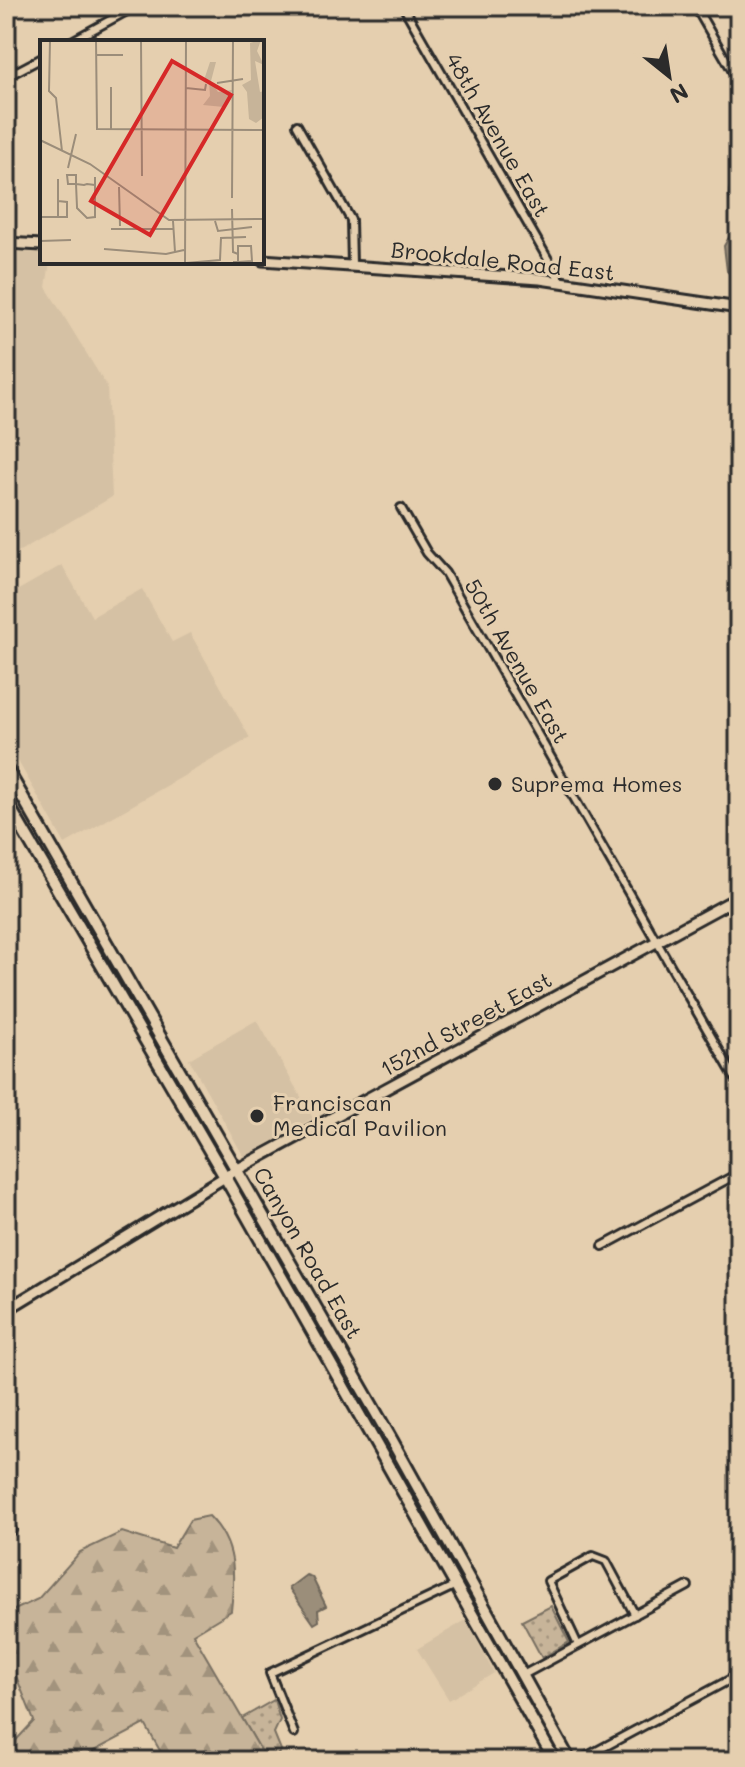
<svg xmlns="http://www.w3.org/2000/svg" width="745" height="1767" font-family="Mali,sans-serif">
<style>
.built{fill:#d5c1a4}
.grass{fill:url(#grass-dots);stroke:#797062;stroke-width:2}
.forest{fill:url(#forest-firs);stroke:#797062;stroke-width:2}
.water{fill:#9b8e7a;stroke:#6e665a;stroke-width:2}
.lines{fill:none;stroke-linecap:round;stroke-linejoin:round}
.street-casing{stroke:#2b2b2b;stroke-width:12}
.secondary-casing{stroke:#2b2b2b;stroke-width:15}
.primary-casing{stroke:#2b2b2b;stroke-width:16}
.street{stroke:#e5cfaf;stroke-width:6}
.secondary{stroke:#e5cfaf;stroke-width:9}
.primary{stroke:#e5cfaf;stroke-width:10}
.poi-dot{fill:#2b2b2b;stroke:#e5cfaf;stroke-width:3}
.labels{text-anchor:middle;stroke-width:6;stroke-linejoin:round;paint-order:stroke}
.street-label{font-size:22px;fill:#2b2b2b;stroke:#e5cfaf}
.poi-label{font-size:22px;fill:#2b2b2b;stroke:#e5cfaf;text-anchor:start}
.inset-road{fill:none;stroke:#9b8d7a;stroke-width:2}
.view{fill:#d62828;fill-opacity:0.15;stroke:#d62828;stroke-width:4}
.inset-edge{fill:none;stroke:#2b2b2b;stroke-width:4}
</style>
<defs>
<pattern id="grass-dots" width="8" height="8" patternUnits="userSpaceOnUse" patternTransform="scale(2)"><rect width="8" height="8" fill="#c7b499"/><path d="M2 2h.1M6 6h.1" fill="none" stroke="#a2937d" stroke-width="1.8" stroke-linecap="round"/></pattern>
<pattern id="forest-firs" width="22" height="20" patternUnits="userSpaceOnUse" patternTransform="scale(2)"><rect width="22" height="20" fill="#c7b499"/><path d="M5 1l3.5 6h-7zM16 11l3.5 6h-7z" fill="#a2937d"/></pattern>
</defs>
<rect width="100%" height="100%" fill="#e5cfaf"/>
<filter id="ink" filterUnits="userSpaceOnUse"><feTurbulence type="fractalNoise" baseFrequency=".0125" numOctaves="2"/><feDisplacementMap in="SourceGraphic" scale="16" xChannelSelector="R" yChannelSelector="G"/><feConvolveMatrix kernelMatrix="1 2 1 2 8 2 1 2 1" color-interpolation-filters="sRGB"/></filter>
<g filter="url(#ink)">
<!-- built -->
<g class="built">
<path d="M6 251 42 253V262H50L46 287 107 387 112 497 6 559Z"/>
<path d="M62 565 92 617 142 589 172 642 190 633 250 738 65 844 6 740V597Z"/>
<path d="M257 1020 313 1118 244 1157 189 1059Z"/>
<path d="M466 1620 494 1673 449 1700 417 1649Z"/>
</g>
<!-- grass -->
<g class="grass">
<path d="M551 1606 569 1642 542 1658 522 1621Z"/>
<path d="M274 1700 280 1720 274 1733 281 1750 273 1761H267L242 1718Z"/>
</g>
<!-- forest -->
<path class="forest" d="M209 1516C237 1544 235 1574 231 1611L193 1634 267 1761H174L163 1756 145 1724 75 1761H6V1751L34 1721 6 1651V1614L38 1599 80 1552 122 1532 173 1548 190 1520Z"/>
<!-- water -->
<g class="water">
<path d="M739 176V283L727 271 724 246 739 220C731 202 721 192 739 176Z"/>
<path d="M306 1575 312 1577 326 1606 318 1610 319 1621 314 1624 289 1588Z"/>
</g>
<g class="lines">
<defs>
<g id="street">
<path d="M403 6 561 282"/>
<path d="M695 6 739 82"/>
<path d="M70 42 136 6"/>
<path d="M6 77 42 58"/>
<path d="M297 125 351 220 352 265"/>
<path d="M401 508 427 553 445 573 739 1085"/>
<path d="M603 1246 739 1173"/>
<path d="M6 1534 12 1530"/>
<path d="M578 1645 548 1581 593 1556 606 1561 635 1615"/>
<path d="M523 1675 688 1586"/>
<path d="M294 1733 270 1673 456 1585"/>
<path d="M578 1761 731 1679"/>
</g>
<g id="secondary">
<path d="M6 243 42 245"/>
<path d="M262 260 540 279 739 308"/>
<path d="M6 1310 238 1169 739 897"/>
</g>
<g id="primary">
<path d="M6 768 390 1437 570 1761"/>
<path d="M6 801 225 1177 555 1761"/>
</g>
</defs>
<!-- street casing -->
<use href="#street" class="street-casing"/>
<!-- secondary casing -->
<use href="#secondary" class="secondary-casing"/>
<!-- primary casing -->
<use href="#primary" class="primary-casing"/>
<!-- street -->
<use href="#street" class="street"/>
<!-- secondary -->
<use href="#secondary" class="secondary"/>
<!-- primary -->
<use href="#primary" class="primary"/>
</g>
</g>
<!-- markers -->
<g class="poi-dot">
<circle cx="495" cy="784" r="8"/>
<circle cx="257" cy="1116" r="8"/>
</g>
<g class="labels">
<!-- street labels -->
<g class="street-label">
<text transform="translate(498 135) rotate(60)" y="8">48th Avenue East</text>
<text transform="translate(503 261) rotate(6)" y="8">Brookdale Road East</text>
<text transform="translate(517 661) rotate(60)" y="8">50th Avenue East</text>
<text transform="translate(466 1024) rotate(-29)" y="8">152nd Street East</text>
<text transform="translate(308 1253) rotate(60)" y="8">Canyon Road East</text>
</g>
<!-- poi labels -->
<g class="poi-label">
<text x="511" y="792">Suprema Homes</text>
<text x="273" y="1111">Franciscan<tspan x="273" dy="25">Medical Pavilion</tspan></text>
</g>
</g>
<!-- overview -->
<g transform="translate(40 40)">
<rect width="224" height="224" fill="#e5cfaf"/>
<path d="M221 0 217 11 224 25 215 21 220 52 224 51V77L216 83 209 79 207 52 202 45 211 40 210 3ZM170 22H176L171 41 178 52 192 50 184 67 163 65 170 56 169 40H164Z" fill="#c7b499"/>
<path class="inset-road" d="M10 0 9 51 16 58 22 111M56 0 57 89 224 90M101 0 102 136M130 0H169M56 15H83M177 43 203 39M146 48 165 50 166 44M71 90V47M0 100 50 124 129 180 224 179M28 128 36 94M18 139V177M55 145 47 144 44 145 36 144H28L27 135H36V144L37 167V168L47 178 55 177V137M79 147 80 186M192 158 193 0M192 169 193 212 198 214M0 177H27V162L18 161M133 181 135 212M175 181 178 191 212 187M71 189H133M0 201 31 200M64 209 126 214 144 210M193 222H198L212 221 211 206H198V222M146 223 180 220 181 198 206 197M145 224 146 0"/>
<path class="view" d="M132 21 191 55 110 195 51 161Z"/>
<rect width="224" height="224" class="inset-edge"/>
</g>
<!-- margin -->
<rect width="745" height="1767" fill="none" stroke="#e5cfaf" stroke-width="32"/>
<rect x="16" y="16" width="713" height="1735" fill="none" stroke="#2b2b2b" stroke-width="3" filter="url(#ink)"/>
<!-- north arrow -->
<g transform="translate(669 76) rotate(150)" stroke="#e5cfaf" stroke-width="6" paint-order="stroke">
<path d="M0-6L14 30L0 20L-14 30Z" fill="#2b2b2b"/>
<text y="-12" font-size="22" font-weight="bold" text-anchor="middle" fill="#2b2b2b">N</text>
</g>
</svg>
